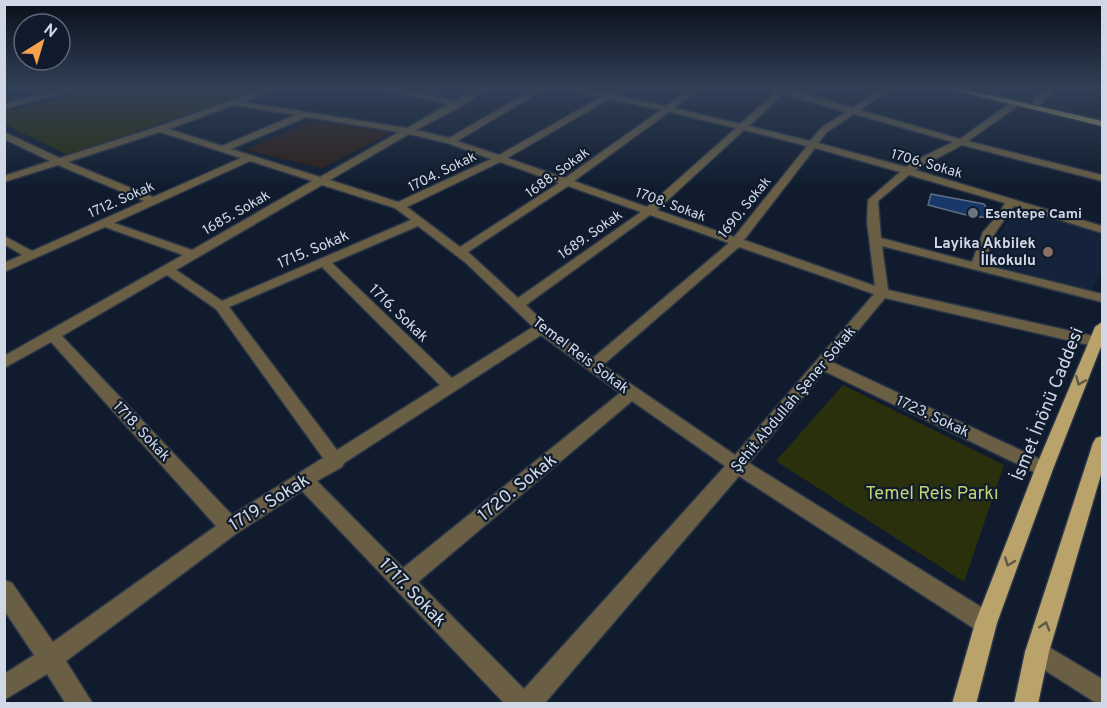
<svg xmlns="http://www.w3.org/2000/svg" width="1107" height="708" font-family="Overpass,sans-serif">
<style>
.commercial{fill:#2f1e16}
.built{fill:#14233b}
.green{fill:#2a2f0c}
.building{fill:#18386a;stroke:#5f6e85;stroke-width:1.5}
.lines{fill:none;stroke-linecap:round;stroke-linejoin:round}
.minor-casing{stroke:#2b3648;stroke-width:3}
.major-casing{stroke:#2b3648;stroke-width:3}
.minor{fill:#6a5f44;fill-rule:evenodd}
.major{fill:#baa36a;fill-rule:evenodd}
.oneway{stroke:#5c5949}
.worship-dot{fill:#6b7280;stroke:#101c2e;stroke-width:2}
.education-dot{fill:#8d6e63;stroke:#101c2e;stroke-width:2}
.labels{text-anchor:middle;stroke-width:4.5;stroke-linejoin:round;paint-order:stroke}
.far-street-label{font-size:14px;fill:#d0d8e5;stroke:#101c2e}
.far-poi-label{font-size:14px;font-weight:bold;fill:#d0d8e5;stroke:#101c2e;text-anchor:start}
.poi-label{font-size:15px;font-weight:bold;fill:#d0d8e5;stroke:#101c2e;text-anchor:end}
.street-label{font-size:15px;fill:#d0d8e5;stroke:#101c2e}
.near-street-label{font-size:18px;fill:#d0d8e5;stroke:#101c2e}
.near-park-label{font-size:18px;fill:#c3d472;stroke:#101c2e}
</style>
<rect width="100%" height="100%" fill="#101c2e"/>
<!-- commercial -->
<path class="commercial" d="M315 120 391 133 322 168 246 150Z"/>
<!-- built -->
<g class="built">
<path d="M391 89H471L452 101Z"/>
<path d="M1017 208 1102 234V270L1092 291 990 265 996 239Z"/>
</g>
<!-- green -->
<g class="green">
<path d="M90 89V88L260 89 68 155 5 124V111L49 102Z"/>
<path d="M843 385 1004 465 964 582 776 461Z"/>
</g>
<!-- building -->
<path class="building" d="M931 194 984 204 992 218 970 216 928 205Z"/>
<g class="lines">
<defs>
<g id="minor">
<path d="M67 88H82L4 109V104Z"/>
<path d="M265 88H278L243 102 407 128 449 104 376 88H394L455 101 477 88H487L462 106 416 130 449 138 536 88H546L457 141 499 155 601 97 564 88C577 88 602 95 612 92L615 95 666 106 691 88H701L674 108 740 124 776 92 772 88H789L852 108 882 88H892L860 110 960 139 1012 102H1018V106L968 141 1102 175V181L962 145 915 170 1102 226V233L1014 206 995 233 984 265 1102 294V302L882 246 888 290 1102 338V348L885 298 832 362 1050 464 1053 469 1050 474 1044 476 1038 474 824 371 749 463 994 615 997 623 994 631 986 634 978 631 739 476 544 704H505L302 491 237 533 66 661 93 704H66L47 674 4 700V674L34 655 4 610V580L12 583 53 642 216 526 51 342 4 368V356L183 255 105 227 4 272V263L22 255 4 244V236L32 251 144 201 58 165 4 182V176L50 161 4 139V132L60 158 157 127ZM783 94 846 112 821 128 810 141 749 126ZM609 99 661 110 565 178 507 158ZM234 105 295 115 222 146 169 129ZM669 112 736 128 647 207 574 181ZM854 114 953 142 914 161 906 167 818 143 827 132ZM306 117 399 132 320 177 231 149ZM744 130 807 146 734 237 657 210ZM160 132 241 158 153 197 68 162ZM409 134 447 143 491 159 398 202 330 180ZM815 148 900 172 868 200 867 222 875 286 744 240ZM250 161 312 181 192 250 114 223ZM500 162 559 183 460 247 407 207ZM909 175 1005 203 999 214 983 232 972 262 881 238 878 201ZM322 185 395 208 411 220 222 301 176 270ZM568 186 641 212 518 298 468 252ZM650 215 729 243 593 358 554 332 526 305ZM418 226 466 263 533 327 452 378 332 263ZM739 247 874 294 735 455 603 365ZM322 267 440 385 337 450 229 307ZM167 275 216 309 323 458 232 515 62 336ZM541 335 620 393 403 568 317 481 342 467 344 463ZM632 401 725 466 524 689 418 582Z"/>
<path d="M1047 88H1056L1039 105H1033V101Z"/>
<path d="M1037 640 1102 679V704L1093 701 1029 660 1025 652 1029 644Z"/>
</g>
<g id="major">
<path d="M944 88H960L1102 121V126Z"/>
<path d="M1102 322V344L1053 469 997 623 976 704H952L975 623 1035 469 1095 327Z"/>
<path d="M1102 436V471L1049 652 1038 704H1014L1025 652 1093 443 1096 438Z"/>
</g>
</defs>
<!-- minor casing -->
<use href="#minor" class="minor-casing"/>
<!-- major casing -->
<use href="#major" class="major-casing"/>
<!-- minor -->
<use href="#minor" class="minor"/>
<!-- major -->
<use href="#major" class="major"/>
</g>
<!-- one-way arrows -->
<defs><path id="oneway-chevron" d="M-2-3.5L2.5 0L-2 3.5" fill="none" stroke-width="1.6" stroke-linecap="round" stroke-linejoin="round" transform="scale(1.5)"/></defs>
<g class="oneway">
<use href="#oneway-chevron" transform="translate(1080 381) rotate(112)"/>
<use href="#oneway-chevron" transform="translate(1009 562) rotate(111)"/>
<use href="#oneway-chevron" transform="translate(1045 626) rotate(-73)"/>
</g>
<!-- sky -->
<linearGradient id="sky" x2="0" y2="1"><stop stop-color="#090f19"/><stop offset="0.47" stop-color="#314057"/><stop offset="1" stop-color="#314057" stop-opacity="0"/></linearGradient>
<rect width="1107" height="188" fill="url(#sky)"/>
<!-- markers -->
<circle class="worship-dot" cx="973" cy="213" r="6"/>
<circle class="education-dot" cx="1048" cy="252" r="6"/>
<g class="labels">
<!-- far-street labels -->
<g class="far-street-label">
<text transform="translate(927 163) rotate(16)" y="5">1706. Sokak</text>
<text transform="translate(442 171) rotate(-26)" y="5">1704. Sokak</text>
<text transform="translate(557 172) rotate(-36)" y="5">1688. Sokak</text>
<text transform="translate(121 199) rotate(-24)" y="5">1712. Sokak</text>
<text transform="translate(671 204) rotate(20)" y="5">1708. Sokak</text>
<text transform="translate(744 207) rotate(-51)" y="5">1690. Sokak</text>
<text transform="translate(236 212) rotate(-30)" y="5">1685. Sokak</text>
<text transform="translate(590 234) rotate(-35)" y="5">1689. Sokak</text>
</g>
<!-- far-poi labels -->
<g class="far-poi-label">
<text x="985" y="218">Esentepe Cami</text>
</g>
<!-- poi labels -->
<g class="poi-label">
<text x="1036" y="248">Layika Akbilek<tspan x="1036" dy="17">İlkokulu</tspan></text>
</g>
<!-- street labels -->
<g class="street-label">
<text transform="translate(313 249) rotate(-23)" y="5">1715. Sokak</text>
<text transform="translate(399 313) rotate(44)" y="5">1716. Sokak</text>
<text transform="translate(581 355) rotate(37)" y="5">Temel Reis Sokak</text>
<text transform="translate(793 399) rotate(-50)" y="5">Şehit Abdullah Şener Sokak</text>
<text transform="translate(933 416) rotate(25)" y="5">1723. Sokak</text>
<text transform="translate(142 431) rotate(47)" y="5">1718. Sokak</text>
</g>
<!-- near-street labels -->
<g class="near-street-label">
<text transform="translate(1047 404) rotate(-68)" y="6">İsmet İnönü Caddesi</text>
<text transform="translate(517 487) rotate(-39)" y="6">1720. Sokak</text>
<text transform="translate(269 502) rotate(-32)" y="6">1719. Sokak</text>
<text transform="translate(413 592) rotate(46)" y="6">1717. Sokak</text>
</g>
<!-- near-park labels -->
<g class="near-park-label">
<text x="932" y="499">Temel Reis Parkı</text>
</g>
</g>
<!-- border -->
<rect width="1107" height="708" fill="none" stroke="#d0d8e5" stroke-width="12"/>
<!-- north arrow -->
<g transform="translate(42 42) rotate(37)"><circle r="28" fill="#101c2e" stroke="#5d6777" stroke-width="1.5"/>
<path d="M0-4.5L10 22L0 15L-10 22Z" fill="#f8a14b"/>
<text y="-9" font-size="16" font-weight="bold" text-anchor="middle" fill="#d0d8e5">N</text>
</g>
</svg>
